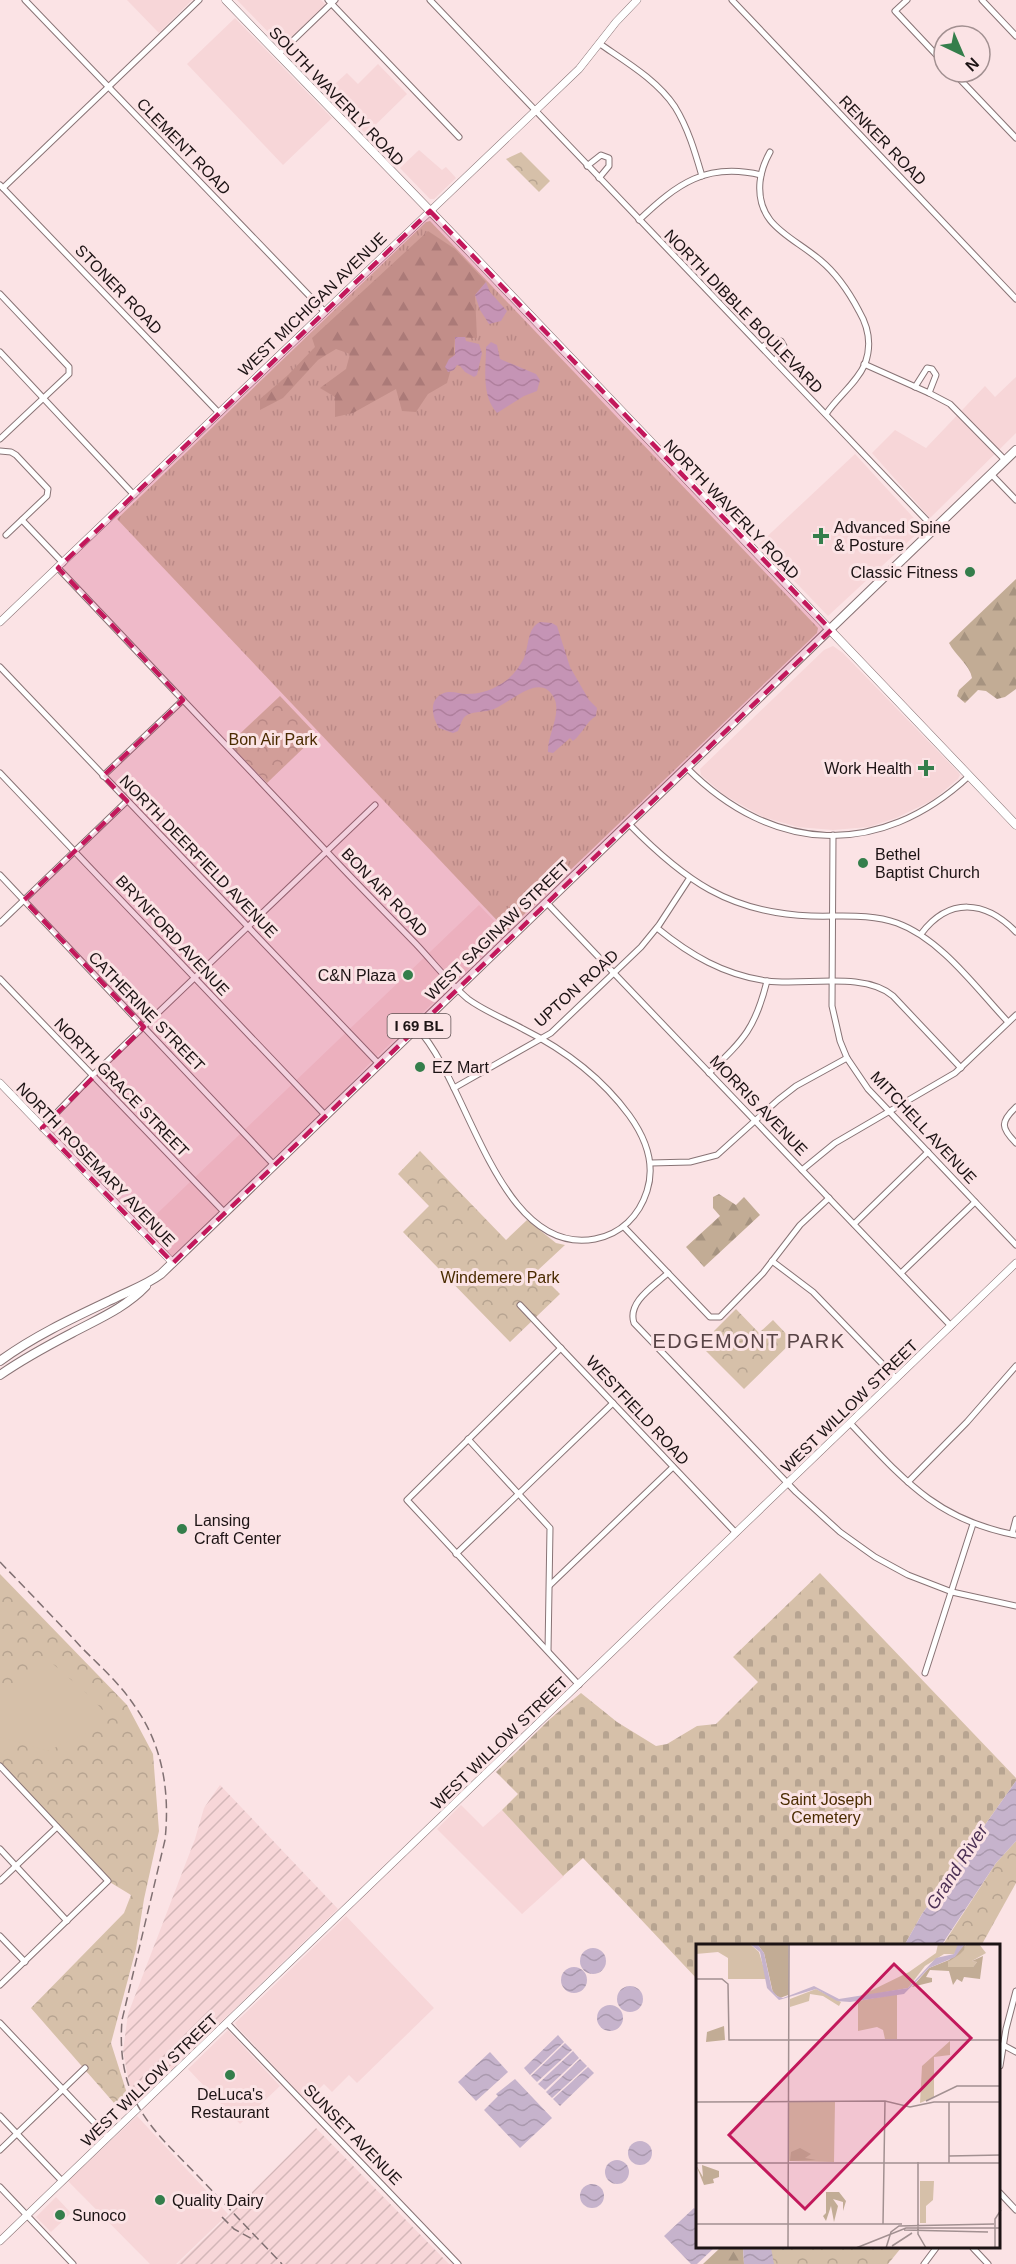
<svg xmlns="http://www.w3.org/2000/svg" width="1016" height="2264" font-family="Helvetica,sans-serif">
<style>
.built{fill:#f7d6d8}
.industrial{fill:url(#industrial-furrows)}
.grass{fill:url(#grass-tufts)}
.forest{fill:url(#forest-firs)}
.cemetery{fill:url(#cemetery-stones)}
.park{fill:url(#park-crowns)}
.pitch{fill:#d6c0a9}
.water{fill:url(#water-waves)}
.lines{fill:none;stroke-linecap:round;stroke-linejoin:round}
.minor-casing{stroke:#887375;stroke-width:7}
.tertiary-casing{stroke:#887375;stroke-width:8}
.secondary-casing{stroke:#887375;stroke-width:9}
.primary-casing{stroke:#887375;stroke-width:10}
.minor{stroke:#fff;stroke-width:5}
.tertiary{stroke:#fff;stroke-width:7}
.secondary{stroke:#fff;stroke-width:8}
.primary{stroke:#fff;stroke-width:8}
.rail{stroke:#807072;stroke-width:1.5;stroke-dasharray:9 4.5;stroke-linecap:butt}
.marked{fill:#c2185b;fill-opacity:0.2;stroke:#c2185b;stroke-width:4.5;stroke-dasharray:12 8;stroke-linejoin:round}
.poi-dot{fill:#347e4b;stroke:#fbe3e5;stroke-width:2}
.labels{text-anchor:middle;stroke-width:6;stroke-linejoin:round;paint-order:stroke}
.shield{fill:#fbe3e5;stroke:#5f5153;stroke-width:1.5}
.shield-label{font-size:15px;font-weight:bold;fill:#1c1314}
.street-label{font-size:16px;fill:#1c1314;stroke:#fbe3e5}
.poi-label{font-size:16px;fill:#1c1314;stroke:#fbe3e5;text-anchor:start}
.park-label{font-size:16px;fill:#4a2b00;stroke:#fbe3e5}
.water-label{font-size:18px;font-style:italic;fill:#4d3155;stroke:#fbe3e5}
.quarter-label{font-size:20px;letter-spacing:1.5px;fill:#584446;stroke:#fbe3e5}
.inset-road{fill:none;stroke:#a29091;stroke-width:1.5}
.view{fill:#c2185b;fill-opacity:0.15;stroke:#c2185b;stroke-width:3}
.inset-edge{fill:none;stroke:#1c1314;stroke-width:3}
</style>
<defs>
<pattern id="industrial-furrows" width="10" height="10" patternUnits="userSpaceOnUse" patternTransform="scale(1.5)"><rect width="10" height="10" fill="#f7d6d8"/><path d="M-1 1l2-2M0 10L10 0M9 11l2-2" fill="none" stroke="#d3b7b8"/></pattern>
<pattern id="grass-tufts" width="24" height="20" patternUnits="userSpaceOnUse" patternTransform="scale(1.5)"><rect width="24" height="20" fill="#d6c0a9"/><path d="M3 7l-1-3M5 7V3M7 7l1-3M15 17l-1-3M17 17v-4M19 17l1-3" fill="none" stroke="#b7a491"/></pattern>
<pattern id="forest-firs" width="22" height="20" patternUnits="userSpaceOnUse" patternTransform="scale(1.5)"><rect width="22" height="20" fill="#c2ac95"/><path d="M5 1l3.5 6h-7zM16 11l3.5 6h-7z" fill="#a69380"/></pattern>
<pattern id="cemetery-stones" width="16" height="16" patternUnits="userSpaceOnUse" patternTransform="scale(1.5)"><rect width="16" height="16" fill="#d6c0a9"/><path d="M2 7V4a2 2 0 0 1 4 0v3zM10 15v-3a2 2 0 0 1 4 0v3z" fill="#b7a491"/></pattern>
<pattern id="park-crowns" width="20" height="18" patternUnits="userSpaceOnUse" patternTransform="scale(1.5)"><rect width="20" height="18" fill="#d6c0a9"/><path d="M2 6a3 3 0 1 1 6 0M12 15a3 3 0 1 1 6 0" fill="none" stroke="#b7a491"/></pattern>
<pattern id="water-waves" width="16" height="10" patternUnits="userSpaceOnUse" patternTransform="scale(1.5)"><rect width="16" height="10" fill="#c6b3cc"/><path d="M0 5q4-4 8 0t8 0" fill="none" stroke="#aa99ae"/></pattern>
</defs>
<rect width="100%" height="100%" fill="#fbe3e5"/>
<!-- built -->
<g class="built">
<path d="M127 0H192L159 33Z"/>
<path d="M237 0H321L326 5 282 46Z"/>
<path d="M235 18 332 118 283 165 187 64Z"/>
<path d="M378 64 407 94 366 134 325 93 347 73 358 84Z"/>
<path d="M419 150 435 164 442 170 446 167 456 178 434 199H430L400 168Z"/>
<path d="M1016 377V433L930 518 872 453 895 430 926 448 985 386 995 397Z"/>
<path d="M855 454 923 528 828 616 759 544Z"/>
<path d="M833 646 843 653 958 772 960 775 958 779 933 800 896 818 869 827 833 830 798 827 763 817 724 795 701 775 700 769 824 650Z"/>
<path d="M479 905 506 933 367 1066 274 1165 173 1263 141 1229Z"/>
<path d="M461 1805 483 1827 502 1810 564 1876 522 1914 437 1829Z"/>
<path d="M346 1916 434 2008 357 2083 349 2075 332 2092 324 2084 307 2101 238 2028 235 2023Z"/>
<path d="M228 2030 280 2086 240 2124 188 2069Z"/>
<path d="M137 2116 228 2214 176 2264H150L68 2181Z"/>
<path d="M56 2197 71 2213 51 2232 36 2217Z"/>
</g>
<!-- industrial -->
<g class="industrial">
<path d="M220 1785 338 1909 137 2103 129 2083 123 2051 128 2014 195 1839 204 1808Z"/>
<path d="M316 2128 449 2264H178L234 2210Z"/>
</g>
<!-- grass -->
<path class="grass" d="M430 221 818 628 817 633 507 931 117 519 426 222Z"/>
<!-- forest -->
<g class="forest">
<path d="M428 231 455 249 486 282 475 295 477 338 455 337 453 362 447 383 428 394 416 412 402 411 396 389 353 413 335 417V397L320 388 346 369 350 354 336 349 318 360 283 398 260 410V399L288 375 315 347 312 338Z"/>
<path d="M1016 579V689L1005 697 997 699 986 691 978 690 965 703 957 696 959 690 972 678C970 665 955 655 949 643Z"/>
<path d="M719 1194 736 1205 744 1197 760 1215 704 1267 686 1247 720 1216 713 1208V1197Z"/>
<path d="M720 2248H743L744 2264H703Z"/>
</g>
<!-- cemetery -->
<path class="cemetery" d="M820 1573 1016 1778V1781L922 1914 904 1946H698V1980L583 1858 563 1876 502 1810 518 1794 496 1772 550 1719 581 1693 617 1722 656 1746 667 1744 697 1726 716 1724 758 1682 733 1657Z"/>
<!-- park -->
<g class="park">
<path d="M521 152 550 181 539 192 506 159Z"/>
<path d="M280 696 317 735 267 783 229 744Z"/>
<path d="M420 1151 506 1240 527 1220 556 1243 565 1245 537 1271 560 1294 510 1342 403 1232 429 1206 398 1174Z"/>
<path d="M736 1309 759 1333 773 1320 793 1341 744 1389 700 1345Z"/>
<path d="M0 1574 127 1705 153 1754 159 1831 144 1899 136 1949 111 2043 130 2103 121 2111 31 2008 124 1913 131 1895 108 1881 0 1767Z"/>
<path d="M1016 1841V1883L981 1946H942L996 1863Z"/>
<path d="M770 2248H901L888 2264H772Z"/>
</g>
<!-- pitch -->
<path class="pitch" d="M45 1657 91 1697 106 1714 86 1733 48 1751 0 1737V1701L41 1658Z"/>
<!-- water -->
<g class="water">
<path d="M486 282 490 292 507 311 501 321 489 324 480 310 475 295Z"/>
<path d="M455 337H465L466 341 479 344 482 353 477 375 474 377 465 372 460 366 457 365 454 370 448 372 445 367 449 359 455 355Z"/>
<path d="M491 342 497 345 500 359 536 374 540 380 537 391 524 396 497 413C481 395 486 369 486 347Z"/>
<path d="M540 622 552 623 557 626 570 667 589 700 597 708 596 716C586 722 583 733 573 741L570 738 553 753 548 752C547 736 562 713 554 698 541 671 511 702 494 709 486 712 475 711 467 715 461 719 461 725 458 731L453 733 439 728C432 717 428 699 444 693 451 690 460 694 467 694 478 694 490 691 499 685 510 679 518 670 524 658 529 646 527 628 540 622Z"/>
<path d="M1016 1781V1841L996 1863 941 1946H904L922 1914Z"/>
<circle cx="593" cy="1961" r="13"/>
<circle cx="574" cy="1980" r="13"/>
<circle cx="630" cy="1999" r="13"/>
<circle cx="610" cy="2018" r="13"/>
<path d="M558 2035 564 2042 530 2075 524 2068Z"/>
<path d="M565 2043 572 2050 537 2082 531 2076Z"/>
<path d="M573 2051 579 2058 545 2090 538 2084Z"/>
<path d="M490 2052 508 2072 476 2101 458 2082Z"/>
<path d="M580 2059 587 2066 552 2098 546 2092Z"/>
<path d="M588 2067 594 2073 560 2106 553 2099Z"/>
<path d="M515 2079 552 2118 520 2148 484 2110 498 2096 496 2094Z"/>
<circle cx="640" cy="2153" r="12"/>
<circle cx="617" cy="2172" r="12"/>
<circle cx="592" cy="2196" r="12"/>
<path d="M694 2208 698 2212V2248H714L697 2264H691L664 2236Z"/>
<path d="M743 2248H771L774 2264H744Z"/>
</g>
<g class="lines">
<defs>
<g id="minor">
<path d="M25 0 324 311"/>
<path d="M328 0 459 137"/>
<path d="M430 0 935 529"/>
<path d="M732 0 1016 299"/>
<path d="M907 0 895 11 944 63"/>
<path d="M982 0 1016 36"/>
<path d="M600 44C626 62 657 80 675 107 688 128 695 152 702 176"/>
<path d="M279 54 335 0"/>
<path d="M953 72 1016 138"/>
<path d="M770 152C765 161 761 171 760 182 756 226 792 236 820 260 837 274 849 292 859 311 869 328 872 345 865 364 856 384 838 396 826 414"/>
<path d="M587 166 601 155 609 158V166L599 178"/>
<path d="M0 185 219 413"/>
<path d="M3 188 199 0"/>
<path d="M639 220C677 184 706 162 761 175"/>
<path d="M0 294 69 367V374L0 439"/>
<path d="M762 347 774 339 781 341 784 346 775 361"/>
<path d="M0 352 134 495"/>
<path d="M864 364 929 393 950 404 1005 460"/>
<path d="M915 387 927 368 932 369 936 375 929 393"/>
<path d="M0 451 11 452 16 455 48 489 47 496 6 535"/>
<path d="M991 474 1016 500"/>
<path d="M22 520 63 563"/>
<path d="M58 568C148 663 239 759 329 854 358 885 387 914 416 944 433 962 449 983 468 999 484 1011 505 1019 523 1029 565 1050 601 1077 629 1115 645 1137 656 1163 647 1191 639 1216 621 1234 595 1239 498 1257 469 1082 417 1028"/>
<path d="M0 667 379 1064"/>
<path d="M687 768C772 854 880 859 969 776"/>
<path d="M0 773 326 1116"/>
<path d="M103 776 183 700"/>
<path d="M629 824C684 880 729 913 811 916 839 917 870 913 897 923 941 939 976 988 1008 1022"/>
<path d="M833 835 832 1006 840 1041 847 1058 868 1089 1016 1245"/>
<path d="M0 875 274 1165"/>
<path d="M547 903 951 1326"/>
<path d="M0 923 127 801"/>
<path d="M657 928C690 955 724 975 767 981 805 986 863 971 893 996L961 1068"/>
<path d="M921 934C949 897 985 900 1016 932"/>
<path d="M0 979 225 1213"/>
<path d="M709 1073C744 1039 755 1029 767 981"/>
<path d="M454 1088 551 1033 641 947 659 925 689 879"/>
<path d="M1016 1107C1000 1122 1001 1128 1016 1143"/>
<path d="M42 1128 92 1076 375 805"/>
<path d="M651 1163 690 1162 717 1155 778 1100 796 1086 847 1058"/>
<path d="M802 1170 835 1143 955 1073 1016 1015"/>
<path d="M854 1224 928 1152"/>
<path d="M624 1227 710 1317H720L763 1273 800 1225 829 1198"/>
<path d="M772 1261 813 1292 896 1378"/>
<path d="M668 1273C654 1286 627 1302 634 1323L796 1492 840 1532 875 1557 908 1575 952 1592 1016 1606"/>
<path d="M901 1273 975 1202"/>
<path d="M520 1305 736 1533"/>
<path d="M561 1348 407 1500 579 1685"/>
<path d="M850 1423C903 1479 936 1520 1016 1535"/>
<path d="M468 1439 550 1528 548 1651"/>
<path d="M908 1482 967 1422 1016 1366"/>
<path d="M1012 1534 1016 1519"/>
<path d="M456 1554 613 1403"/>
<path d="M550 1585 673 1467"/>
<path d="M925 1673 973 1524"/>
<path d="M0 1766 108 1881 0 1985"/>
<path d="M0 1849 67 1921"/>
<path d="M0 1881 57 1827"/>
<path d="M0 1936 25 1962"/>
<path d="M0 2023 108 2137"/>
<path d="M227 2023 458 2264"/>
<path d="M1003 2045 1016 2052"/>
<path d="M1000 2066 1006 2029 1016 1991"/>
<path d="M0 2116 62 2181"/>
<path d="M0 2150 85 2068"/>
<path d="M0 2187 73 2264"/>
<path d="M1000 2193 1016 2210"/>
<path d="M973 2248 988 2264"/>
<path d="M924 2264 936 2248"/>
</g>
<g id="tertiary">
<path d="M0 622 579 69 616 22 637 0"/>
<path d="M0 1083 173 1263"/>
<path d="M0 2241 1016 1263"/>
</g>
<path id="secondary" d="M226 0 467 249 1016 825"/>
<g id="primary">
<path d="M0 1361C34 1336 73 1318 111 1300 128 1291 145 1286 161 1274L1016 450"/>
<path d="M0 1375C23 1359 47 1346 72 1333 98 1319 125 1308 146 1286"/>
</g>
</defs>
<!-- minor casing -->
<use href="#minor" class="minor-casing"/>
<!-- tertiary casing -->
<use href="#tertiary" class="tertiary-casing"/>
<!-- secondary casing -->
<use href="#secondary" class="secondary-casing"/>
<!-- primary casing -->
<use href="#primary" class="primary-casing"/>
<!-- minor -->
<use href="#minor" class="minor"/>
<!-- tertiary -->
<use href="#tertiary" class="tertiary"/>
<!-- secondary -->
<use href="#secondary" class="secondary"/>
<!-- primary -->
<use href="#primary" class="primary"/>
<!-- rail -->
<g class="rail">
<path d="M0 1562C27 1590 55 1619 82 1648 100 1666 120 1684 134 1705 163 1745 170 1792 165 1840L122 2020C120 2046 122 2072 133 2096 147 2127 173 2150 196 2174 225 2204 253 2234 282 2264"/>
<path d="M222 2217 234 2229 254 2240"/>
</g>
</g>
<!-- marked area -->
<path class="marked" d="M430 211 831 630 173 1263 42 1128 144 1027 24 900 127 801 103 776 183 700 58 568Z"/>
<!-- markers -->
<g class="poi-dot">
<path d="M818 527h6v6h6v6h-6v6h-6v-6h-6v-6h6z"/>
<circle cx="970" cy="572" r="6"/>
<path d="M923 759h6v6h6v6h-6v6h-6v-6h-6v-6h6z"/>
<circle cx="863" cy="863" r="6"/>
<circle cx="408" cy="975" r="6"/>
<circle cx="420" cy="1067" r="6"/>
<circle cx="182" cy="1529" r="6"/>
<circle cx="230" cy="2075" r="6"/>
<circle cx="160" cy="2200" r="6"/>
<circle cx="60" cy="2215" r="6"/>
</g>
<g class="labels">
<!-- shield labels -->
<rect class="shield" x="387.5" y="1014" width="63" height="24" rx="4.5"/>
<g class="shield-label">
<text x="419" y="1031">I 69 BL</text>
</g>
<!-- street labels -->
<g class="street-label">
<text transform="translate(337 96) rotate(46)" y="6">SOUTH WAVERLY ROAD</text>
<text transform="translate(883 140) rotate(46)" y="6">RENKER ROAD</text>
<text transform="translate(184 146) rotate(46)" y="6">CLEMENT ROAD</text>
<text transform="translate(119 289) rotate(46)" y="6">STONER ROAD</text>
<text transform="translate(312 304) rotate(-44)" y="6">WEST MICHIGAN AVENUE</text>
<text transform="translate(744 311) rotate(46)" y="6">NORTH DIBBLE BOULEVARD</text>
<text transform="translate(732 509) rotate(46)" y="6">NORTH WAVERLY ROAD</text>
<text transform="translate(199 856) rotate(46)" y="6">NORTH DEERFIELD AVENUE</text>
<text transform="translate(385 892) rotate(46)" y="6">BON AIR ROAD</text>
<text transform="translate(497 930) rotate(-44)" y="6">WEST SAGINAW STREET</text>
<text transform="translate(173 935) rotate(47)" y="6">BRYNFORD AVENUE</text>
<text transform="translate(576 988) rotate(-42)" y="6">UPTON ROAD</text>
<text transform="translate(147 1011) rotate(46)" y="6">CATHERINE STREET</text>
<text transform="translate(122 1087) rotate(46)" y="6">NORTH GRACE STREET</text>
<text transform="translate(759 1105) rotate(46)" y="6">MORRIS AVENUE</text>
<text transform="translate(924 1127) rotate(47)" y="6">MITCHELL AVENUE</text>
<text transform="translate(96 1164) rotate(46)" y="6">NORTH ROSEMARY AVENUE</text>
<text transform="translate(849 1406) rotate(-44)" y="6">WEST WILLOW STREET</text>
<text transform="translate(638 1410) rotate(47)" y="6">WESTFIELD ROAD</text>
<text transform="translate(499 1743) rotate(-44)" y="6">WEST WILLOW STREET</text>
<text transform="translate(149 2080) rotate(-44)" y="6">WEST WILLOW STREET</text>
<text transform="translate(353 2134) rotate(46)" y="6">SUNSET AVENUE</text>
</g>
<!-- poi labels -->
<g class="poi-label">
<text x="834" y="533">Advanced Spine<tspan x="834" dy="18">&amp; Posture</tspan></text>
<text x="958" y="578" text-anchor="end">Classic Fitness</text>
<text x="912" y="774" text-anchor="end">Work Health</text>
<text x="875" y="860">Bethel<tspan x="875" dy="18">Baptist Church</tspan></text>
<text x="396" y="981" text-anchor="end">C&amp;N Plaza</text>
<text x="432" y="1073">EZ Mart</text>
<text x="194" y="1526">Lansing<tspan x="194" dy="18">Craft Center</tspan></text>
<text x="230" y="2100" text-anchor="middle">DeLuca's<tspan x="230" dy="18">Restaurant</tspan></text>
<text x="172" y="2206">Quality Dairy</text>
<text x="72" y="2221">Sunoco</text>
</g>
<!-- park labels -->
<g class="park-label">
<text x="273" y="745">Bon Air Park</text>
<text x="500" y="1283">Windemere Park</text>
<text x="826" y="1805">Saint Joseph<tspan x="826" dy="18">Cemetery</tspan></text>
</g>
<!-- water labels -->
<g class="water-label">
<text transform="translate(957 1867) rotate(-57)" y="6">Grand River</text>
</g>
<!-- quarter labels -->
<g class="quarter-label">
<text x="749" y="1348">EDGEMONT PARK</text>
</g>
</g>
<!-- overview -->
<g transform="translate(696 1944)">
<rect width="304" height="304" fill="#fbe3e5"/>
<path d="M271 0H283L290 9 276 17 281 18 277 23H252V18ZM93 158H139L138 218 93 217Z" fill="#d6c0a9"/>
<path d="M61 0H92V51L84 54 77 49 68 9ZM269 0 268 6 264 10 252 18V23H277L281 18 276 17 287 12 284 35 268 33 266 38 261 35 257 41 253 27 234 26 230 33 236 34V38L216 43 233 24 253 16ZM28 82 29 96 10 98 11 88ZM104 204 115 210 109 214 120 216 94 217 95 208ZM0 221 7 233 6 221 23 227V233L17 235 18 239 8 241ZM130 248H143L150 257 147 267V258L137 255 142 262 138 278 135 262 130 277 127 272 130 269Z" fill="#c2ac95"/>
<path d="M201 50V95H189L187 86 181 83 162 87V57Z" fill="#d6c0a9"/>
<path d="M0 0H54L63 8 71 35H32V14L22 8 0 10ZM242 0H266L258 10H248L229 22 212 44 162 53 213 28 240 9ZM120 45 145 58 143 62 127 52 114 50 113 57 94 63V55ZM254 97V111L238 113V153L224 159 226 122ZM224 237H238L237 256 230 262V279H224Z" fill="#d6c0a9"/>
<path d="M54 0H61L68 9 76 46 81 52 87 54 118 42 143 55 212 44 240 14 258 10 262 0H269L259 13 233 24 208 50 154 58 141 57 120 45 83 56 71 44 64 8Z" fill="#c6b3cc"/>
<path class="inset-road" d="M0 35H26L32 40 33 96H305M230 157 261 142H305M0 158 189 157 214 163 238 158H305M253 212 305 211M222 218V290L230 304M0 219H305M253 219V158M0 280H206M187 280 189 157M208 286 292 288M196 302 216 289M92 304 93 0M160 304 210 284H305M190 304 195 288 203 282 298 280M299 304V275L305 266"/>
<path class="view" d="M198 20 275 94 109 265 33 191Z"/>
<rect width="304" height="304" class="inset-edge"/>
</g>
<!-- north arrow -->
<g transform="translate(962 54) rotate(136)"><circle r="28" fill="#fbe3e5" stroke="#a29091" stroke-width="1.5"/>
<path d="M0-4.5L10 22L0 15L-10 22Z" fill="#347e4b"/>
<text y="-9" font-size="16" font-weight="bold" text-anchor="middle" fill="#1c1314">N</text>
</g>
</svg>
